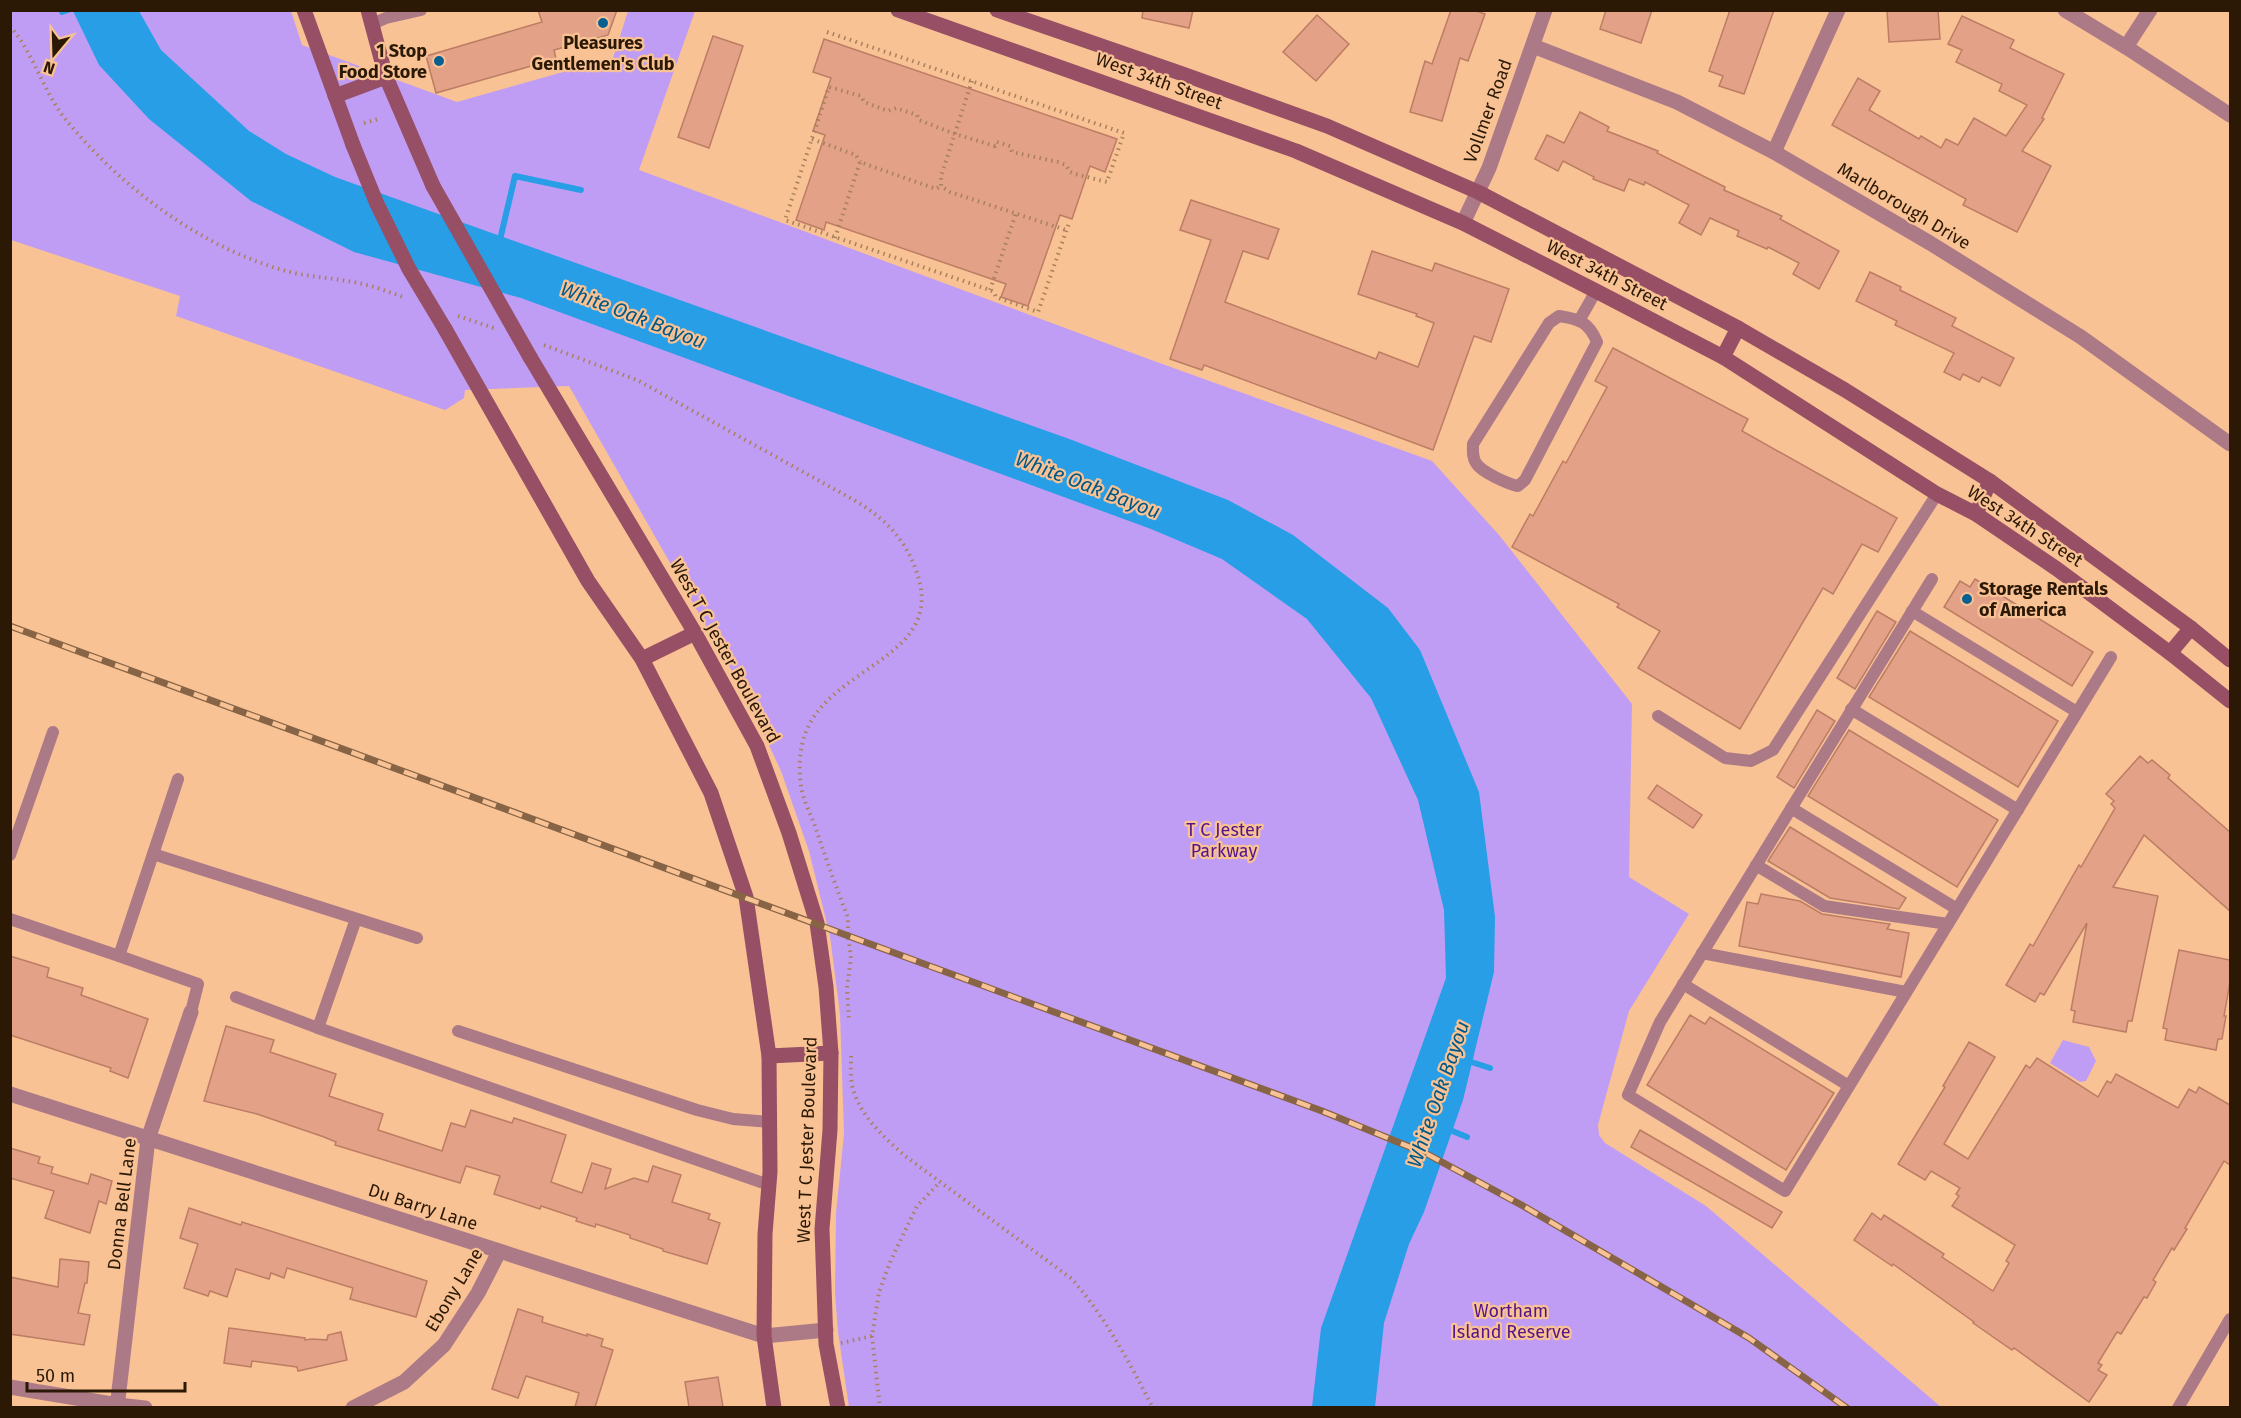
<svg xmlns="http://www.w3.org/2000/svg" width="2241" height="1418" font-family="'Fira Sans',sans-serif">
<style>
.green{fill:#c09df4}
.water{fill:#279ee6}
.lines{fill:none;stroke-linecap:round;stroke-linejoin:round}
.stream{stroke:#279ee6;stroke-width:6}
.building{fill:#e3a187;stroke:#bc7d64;stroke-width:1.5}
.path{stroke:#a8805c;stroke-width:4;stroke-dasharray:1.5 4.5;stroke-linecap:butt}
.lane{stroke:#ac7987;stroke-width:12}
.street{stroke:#ac7987;stroke-width:15}
.secondary{stroke:#974f65;stroke-width:15}
.rail-casing{stroke:#876445;stroke-width:7}
.rail{stroke:#f8c294;stroke-width:4.5;stroke-dasharray:14;stroke-linecap:butt}
.secondary-bridge{stroke:#974f65;stroke-width:15}
.poi-dot{fill:#086091;stroke:#f8c294;stroke-width:2}
.labels{text-anchor:middle;stroke-width:4.5;stroke-linejoin:round;paint-order:stroke}
.poi-label{font-size:18px;font-weight:bold;fill:#2b1805;stroke:#f8c294}
.street-label{font-size:18px;fill:#2b1805;stroke:#f8c294}
.park-label{font-size:18px;fill:#54158b;stroke:#f8c294}
.water-label{font-size:20px;font-style:italic;fill:#005887;stroke:#f8c294}
</style>
<rect width="100%" height="100%" fill="#f8c294"/>
<!-- green -->
<g class="green">
<path d="M10 11H291L302 45 457 102 613 58 628 11H695L639 170 1154 361 1432 461 1499 535 1632 704 1629 877 1689 914 1629 1011 1598 1125 1599 1135 1605 1143 1706 1206 1941 1407H849L838 1332 835 1293 836 1213 844 1134 840 1014 830 936 809 851 781 771 745 694 569 386 465 390 464 398 445 410 176 316 180 296 11 240Z"/>
<path d="M2063 1040 2089 1047 2096 1061 2086 1081 2080 1082 2050 1063Z"/>
</g>
<!-- water -->
<path class="water" d="M73 11H139L161 50 249 131 286 154 335 177 1072 440 1228 500 1293 535 1388 608 1420 650 1479 792 1495 917 1494 972 1463 1100 1424 1212 1409 1244 1384 1323 1375 1407H1312L1321 1328 1446 978 1444 910 1418 800 1371 698 1307 619 1222 559 1151 529 521 298 354 252 251 201 149 119 99 65Z"/>
<g class="lines">
<!-- stream -->
<g class="stream">
<path d="M62 12 68 10"/>
<path d="M499 244 515 176 581 190"/>
<path d="M1465 1060 1490 1068"/>
<path d="M1445 1128 1467 1137"/>
</g>
</g>
<!-- building -->
<g class="building">
<path d="M538 10H617L608 35 554 50 556 59 436 93 426 56 542 22Z"/>
<path d="M1143 10H1193L1189 28 1142 18Z"/>
<path d="M1451 10H1474L1485 14 1468 61 1460 58 1442 121 1410 112 1425 61 1432 64Z"/>
<path d="M1606 10H1652L1641 43 1600 29Z"/>
<path d="M1730 10H1774L1744 94 1719 86 1723 76 1709 71Z"/>
<path d="M1887 10H1938L1940 39 1889 42Z"/>
<path d="M1317 15 1349 44 1316 81 1283 52Z"/>
<path d="M1962 16 2014 40 2010 48 2064 74 2042 118 2044 119 2022 151 2051 166 2017 232 1963 205 1966 199 1832 125 1858 78 1880 91 1869 110 1919 139 1921 136 1941 148 1946 139 1958 145 1974 118 2006 136 2027 105 1999 91 2002 84 1956 62 1962 50 1948 44Z"/>
<path d="M713 36 743 46 709 148 678 137Z"/>
<path d="M824 39 1117 139 1105 172 1090 166 1072 219 1060 215 1028 306 1001 297 1006 284 826 222 824 230 796 220 825 135 813 131 831 78 813 72Z"/>
<path d="M1580 112 1609 127 1607 131 1658 151 1657 153 1725 187 1724 190 1782 216 1780 219 1839 251 1819 289 1793 274 1799 263 1768 247 1767 249 1737 236 1739 231 1710 218 1701 235 1679 223 1689 205 1645 182 1644 185 1629 179 1624 191 1593 179 1594 177 1563 161 1558 171 1535 159 1547 135 1564 143Z"/>
<path d="M1191 200 1279 229 1268 259 1243 251 1225 302 1376 359 1379 352 1418 367 1434 323 1416 316 1417 314 1358 294 1372 251 1432 271 1435 263 1509 289 1491 342 1474 336 1433 450 1204 365 1202 370 1170 359 1211 240 1180 230Z"/>
<path d="M1870 272 1901 287 1900 290 1956 318 1952 326 2014 358 2000 386 1982 377 1979 382 1963 374 1960 380 1944 372 1954 353 1895 325 1897 321 1856 301Z"/>
<path d="M1613 348 1748 419 1742 431 1897 518 1878 552 1862 544 1833 594 1823 588 1740 729 1638 668 1660 631 1617 607 1619 604 1512 547 1530 514 1533 516 1563 461 1566 463 1607 387 1595 381Z"/>
<path d="M1975 579 2093 652 2072 686 1944 607 1960 581 1970 587Z"/>
<path d="M1877 611 1896 622 1855 689 1837 678Z"/>
<path d="M1910 631 2058 721 2018 787 1869 697Z"/>
<path d="M1817 710 1835 721 1794 788 1777 777Z"/>
<path d="M1849 730 1998 820 1957 887 1808 796Z"/>
<path d="M2140 756 2148 763 2152 760 2170 775 2168 778 2230 832V911L2144 835 2113 887 2158 896 2132 1021H2128L2126 1032 2073 1022 2075 1011 2071 1010 2087 923 2044 995 2040 993 2035 1002 2006 985 2030 944 2033 946 2079 865 2081 867 2115 808 2111 804 2114 801 2106 794Z"/>
<path d="M1657 785 1702 815 1693 828 1648 798Z"/>
<path d="M1790 827 1906 898 1899 909 1830 898 1768 861Z"/>
<path d="M1761 894 1800 901 1822 914 1890 924 1887 929 1909 933 1901 977 1739 946 1747 902 1758 904Z"/>
<path d="M2179 950 2230 960V982L2224 1016H2226L2222 1039H2218L2216 1050 2165 1040 2167 1029 2163 1028Z"/>
<path d="M10 956 49 968 47 977 83 988 81 995 148 1019 128 1078 110 1071 111 1068 10 1035Z"/>
<path d="M1690 1015 1705 1024 1710 1017 1834 1093 1786 1170 1647 1085Z"/>
<path d="M226 1026 274 1040 270 1052 336 1074 329 1096 383 1114 378 1130 442 1151 451 1123 465 1127 471 1110 512 1123 514 1118 566 1135 551 1182 582 1193 592 1163 611 1169 605 1189 634 1178 648 1182 653 1166 681 1175 672 1202 710 1214 708 1219 720 1223 707 1264 663 1251V1249L630 1238V1235L596 1224 595 1227 576 1221 577 1218 541 1206 540 1209 494 1194 500 1176 466 1166 460 1183 335 1145 336 1142 324 1137 257 1114 204 1101Z"/>
<path d="M1969 1042 1995 1057 1944 1144 1968 1159 2026 1065 2030 1068 2037 1058 2098 1097 2107 1081 2111 1083 2116 1074 2178 1108 2189 1089 2196 1093 2199 1087 2230 1105V1165L2224 1161 2185 1228 2187 1229 2174 1250 2172 1248 2153 1280 2156 1282 2147 1298 2144 1297 2121 1334 2117 1332 2098 1363 2102 1365 2098 1370 2107 1375 2089 1402 2014 1348 2012 1350 1973 1323 1974 1322 1893 1264 1892 1266 1854 1240 1872 1213 1881 1220 1884 1215 1944 1254 1942 1257 1993 1291 2009 1263 2006 1261 2015 1245 1952 1206 1959 1196 1956 1194 1960 1188 1931 1171 1925 1180 1898 1164 1945 1087 1943 1086Z"/>
<path d="M1640 1130 1782 1212 1772 1228 1631 1147Z"/>
<path d="M10 1148 40 1157 38 1163 53 1167 51 1173 88 1184 91 1174 112 1181 106 1204 99 1201 90 1233 45 1218 54 1191 10 1178Z"/>
<path d="M189 1208 241 1225 242 1222 427 1281 416 1317 350 1299 353 1288 287 1268 284 1278 271 1273 269 1279 236 1269 227 1297 210 1291 208 1296 184 1288 198 1244 180 1238Z"/>
<path d="M60 1259 89 1262 87 1283H85L78 1313 90 1315 84 1345 10 1334V1277L58 1287Z"/>
<path d="M518 1309 543 1317 542 1322 587 1336V1334L603 1339 601 1346 613 1350 595 1407H575L579 1393 526 1376 518 1398 492 1389Z"/>
<path d="M229 1328 305 1338V1340L312 1339 327 1340 328 1335 341 1332 347 1360 298 1371 297 1367 252 1361 251 1367 224 1363Z"/>
<path d="M718 1377 723 1407H689L685 1382Z"/>
</g>
<g class="lines">
<!-- path -->
<g class="path">
<path d="M10 26C34 54 43 91 66 120 122 188 200 247 286 271 312 278 340 278 367 285 380 288 393 294 406 298"/>
<path d="M827 32 1124 133 1107 182 1075 174 1070 172 1066 165 1058 162 1012 152 1010 146 997 142 995 146 955 134 919 120 917 115 896 108 888 111 864 102 861 96 829 87 785 220 990 290 994 292 996 297 1038 312 1069 223"/>
<path d="M972 81 941 176V186L950 192 1066 230"/>
<path d="M364 123 379 119"/>
<path d="M812 139 856 155 860 162"/>
<path d="M835 238 860 162 936 189 941 186"/>
<path d="M990 290 1016 213"/>
<path d="M458 316 494 328"/>
<path d="M544 345 637 380 854 500C883 517 904 537 916 570 950 661 822 665 803 741 799 756 799 771 801 786 803 800 811 815 816 829 826 859 837 889 848 918V935L851 958 847 988 849 1021"/>
<path d="M851 1056C851 1066 850 1079 853 1089 861 1117 884 1137 905 1156L1072 1279C1106 1318 1129 1362 1153 1408"/>
<path d="M872 1336 880 1408"/>
<path d="M841 1343 872 1336 879 1292 891 1260 917 1206 940 1182"/>
</g>
<!-- lane -->
<g class="lane">
<path d="M372 24 386 18 421 10"/>
<path d="M1559 316C1579 319 1589 322 1597 342L1525 480 1518 486C1508 484 1481 472 1476 463 1472 457 1473 451 1473 444L1549 323Z"/>
<path d="M1580 319 1596 291"/>
<path d="M1932 579 1660 1022 1628 1095 1785 1191 2111 657"/>
<path d="M1912 611 2077 712"/>
<path d="M1851 709 2018 810"/>
<path d="M1658 716 1725 758 1751 761 1773 750 1937 494"/>
<path d="M178 779 119 956 198 984 191 1012"/>
<path d="M1791 808 1957 909"/>
<path d="M153 854 417 938"/>
<path d="M10 855 53 732"/>
<path d="M1756 865 1824 906 1948 924"/>
<path d="M10 919 119 956"/>
<path d="M1702 953 1906 992"/>
<path d="M1683 984 1849 1086"/>
<path d="M236 997 318 1028 769 1185"/>
<path d="M318 1028 356 919"/>
<path d="M458 1031 697 1110 733 1119 770 1122"/>
<path d="M2178 1408 2230 1319"/>
</g>
<!-- street -->
<g class="street">
<path d="M2065 10 2126 47 2230 115"/>
<path d="M1533 46 1677 102 1774 152 1930 243 2081 337 2230 444"/>
<path d="M2126 47 2150 10"/>
<path d="M1774 152 1838 10"/>
<path d="M1463 223 1489 168 1545 10"/>
<path d="M10 1094 764 1336 826 1330"/>
<path d="M10 1387 118 1405 145 1408"/>
<path d="M117 1408 148 1139 191 1012"/>
<path d="M353 1408 404 1382 444 1345 478 1293 499 1252"/>
</g>
<!-- secondary -->
<g class="secondary">
<path d="M304 10 353 145"/>
<path d="M368 10 386 77 433 186"/>
<path d="M898 10 1296 151 1463 223 1596 291 1723 357 1937 494 1976 514 2057 569 2170 653 2230 701"/>
<path d="M997 10 1180 73 1327 126 1478 192 1738 328 1845 390 1990 481 2191 628 2230 660"/>
<path d="M335 96 386 77"/>
<path d="M445 329 588 581 642 659 711 793 746 897 769 1056 770 1172 765 1234 764 1336 774 1408"/>
<path d="M530 357 695 633 757 746 789 833 817 923 826 987 831 1053 830 1130 822 1229 826 1344 838 1408"/>
<path d="M1723 357 1738 328"/>
<path d="M1976 514 1990 481"/>
<path d="M2170 653 2191 628"/>
<path d="M642 659 695 633"/>
<path d="M769 1056 831 1053"/>
</g>
<defs>
<path id="rail" d="M10 626 1322 1111 1427 1154 1525 1207 1749 1338 1847 1408"/>
</defs>
<!-- rail casing -->
<use href="#rail" class="rail-casing"/>
<!-- rail -->
<use href="#rail" class="rail"/>
<!-- secondary-bridge -->
<g class="secondary-bridge">
<path d="M353 145 377 204 409 269 445 329"/>
<path d="M433 186 530 357"/>
</g>
</g>
<!-- markers -->
<g class="poi-dot">
<circle cx="603" cy="23" r="6"/>
<circle cx="439" cy="61" r="6"/>
<circle cx="1967" cy="599" r="6"/>
</g>
<g class="labels">
<!-- poi labels -->
<g class="poi-label">
<text x="603" y="49">Pleasures<tspan x="603" dy="21">Gentlemen's Club</tspan></text>
<text x="427" y="57" text-anchor="end">1 Stop<tspan x="427" dy="21">Food Store</tspan></text>
<text x="1979" y="595" text-anchor="start">Storage Rentals<tspan x="1979" dy="21">of America</tspan></text>
</g>
<!-- street labels -->
<g class="street-label">
<text transform="translate(1159 81) rotate(20)" y="6">West 34th Street</text>
<text transform="translate(1488 111) rotate(-70)" y="6">Vollmer Road</text>
<text transform="translate(1904 206) rotate(31)" y="6">Marlborough Drive</text>
<text transform="translate(1607 275) rotate(27)" y="6">West 34th Street</text>
<text transform="translate(2025 526) rotate(33)" y="6">West 34th Street</text>
<text transform="translate(725 651) rotate(61)" y="6">West T C Jester Boulevard</text>
<text transform="translate(807 1140) rotate(-88)" y="6">West T C Jester Boulevard</text>
<text transform="translate(122 1204) rotate(-83)" y="6">Donna Bell Lane</text>
<text transform="translate(423 1207) rotate(18)" y="6">Du Barry Lane</text>
<text transform="translate(454 1290) rotate(-59)" y="6">Ebony Lane</text>
</g>
<!-- park labels -->
<g class="park-label">
<text x="1224" y="836">T C Jester<tspan x="1224" dy="21">Parkway</tspan></text>
<text x="1511" y="1317">Wortham<tspan x="1511" dy="21">Island Reserve</tspan></text>
</g>
<!-- water labels -->
<g class="water-label">
<text transform="translate(633 315) rotate(21)" y="7">White Oak Bayou</text>
<text transform="translate(1088 485) rotate(21)" y="7">White Oak Bayou</text>
<text transform="translate(1438 1094) rotate(-71)" y="7">White Oak Bayou</text>
</g>
</g>
<!-- border -->
<rect width="2241" height="1418" fill="none" stroke="#2b1805" stroke-width="24"/>
<!-- north arrow -->
<g transform="translate(54 54) rotate(199)" stroke="#f8c294" stroke-width="4.5" paint-order="stroke">
<path d="M0-4.5L10 22L0 15L-10 22Z" fill="#2b1805"/>
<text y="-9" font-size="16" font-weight="bold" text-anchor="middle" fill="#2b1805">N</text>
</g>
<!-- scale -->
<path d="M27 1382v9h158v-9" fill="none" stroke="#2b1805" stroke-width="3"/>
<text x="36" y="1382" font-size="18" fill="#2b1805" stroke="#f8c294" stroke-width="4.5" paint-order="stroke">50 m</text>
</svg>
